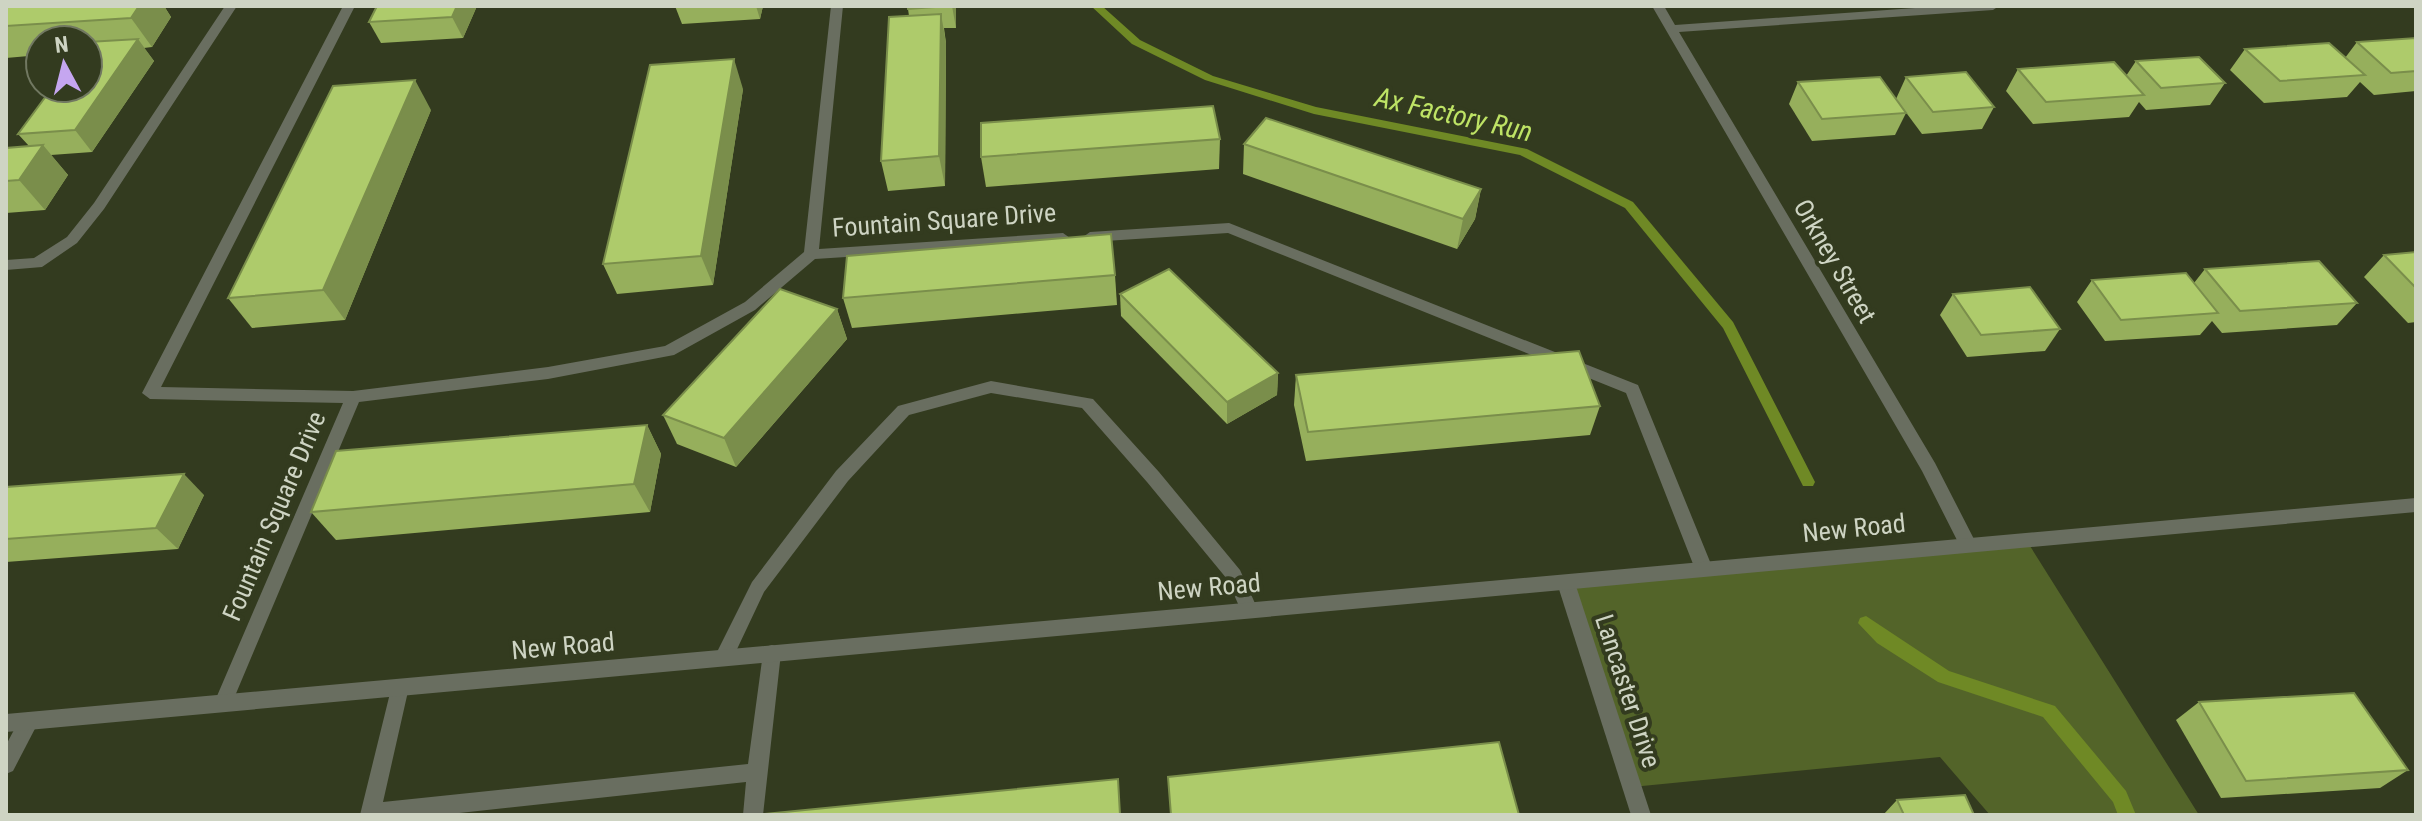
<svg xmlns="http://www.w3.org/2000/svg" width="2422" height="821" font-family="'Roboto Condensed',sans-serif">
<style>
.green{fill:#536429}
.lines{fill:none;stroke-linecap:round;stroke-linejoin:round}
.stream{fill:#6f8925;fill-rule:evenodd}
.service{fill:#696e60;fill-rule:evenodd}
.minor{fill:#696e60;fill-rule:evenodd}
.tertiary{fill:#696e60;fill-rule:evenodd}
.wall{fill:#96af5c}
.shaded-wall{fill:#7a8e4b}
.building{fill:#aecb6b;stroke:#7a8e4b;stroke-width:2}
.labels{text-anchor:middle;stroke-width:8;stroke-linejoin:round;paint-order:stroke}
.street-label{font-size:26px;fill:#ced4c3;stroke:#333b1f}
.water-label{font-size:28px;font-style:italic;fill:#bee365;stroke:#333b1f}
</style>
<rect width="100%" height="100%" fill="#333b1f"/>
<!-- green -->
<path class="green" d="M2025 538 2199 815H1990L1940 757 1632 787 1566 583Z"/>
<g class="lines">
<!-- stream -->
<g class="stream">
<path d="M1091 6H1102L1140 40 1213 76 1316 107 1527 149 1633 202 1733 322 1815 482 1813 486H1803L1723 328 1625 208 1520 155 1314 114 1205 80 1132 44Z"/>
<path d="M1866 616 1949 671 2055 706 2126 791 2136 815H2118L2113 802 2043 717 1938 682 1877 643 1858 623 1860 618Z"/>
</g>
<!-- service -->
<g class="service">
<path d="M225 6H237L104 209 77 243 42 267 6 270V260L34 258 67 237 94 203Z"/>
<path d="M772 645 779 647 781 653 763 815H743L746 782 441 815H360L393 681 400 679 407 681 409 687 383 802 748 764 763 653 765 647Z"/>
<path d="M29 712 36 715 39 721 13 771 6 774V745L22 715Z"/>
</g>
<!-- minor -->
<g class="minor">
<path d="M343 6H355L161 387 353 391 548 367 665 346 745 302 804 252 831 6H843L819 249 1063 233 1070 238 1063 243 815 259 755 310 674 355 548 379 359 402 232 703 230 709 223 712 216 709 214 703 343 403 150 399 142 393Z"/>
<path d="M1652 6H1664L1675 25 1943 6H1999L1993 10 1679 32 1935 463 1976 543 1973 548 1967 550 1961 548 1922 471Z"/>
<path d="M1229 223 1638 385 1713 569 1710 574 1704 576 1698 574 1695 569 1626 393 1228 233 1090 242 1083 237 1090 232Z"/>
<path d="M991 381 1093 399 1159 472 1240 570 1258 610 1255 615 1249 618 1243 615 1227 579 1147 482 1082 408 991 393 909 415 848 481 764 592 730 664 723 666 716 664 714 658 752 582 836 471 898 406Z"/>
<path d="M1566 575 1572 578 1575 583 1651 815H1631L1557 583 1560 578Z"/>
</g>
<!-- tertiary -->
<path class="tertiary" d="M2416 498V512L6 732V714Z"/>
</g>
<!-- wall -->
<g class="wall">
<path d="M6 6H164L171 17 152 47 144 48 154 61 92 152 51 155 68 175 45 210 6 213V148L29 146 18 134 88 88V40H40V55L6 58Z"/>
<path d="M377 6H477L463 38 381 43 369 22Z"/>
<path d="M675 6H763L760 19 682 24Z"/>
<path d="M956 6V28H944L946 43 945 186 888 191 881 161 909 16 908 9Z"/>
<path d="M2416 38V91L2374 95 2360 82 2347 97 2264 103 2230 70 2245 49 2345 58 2357 42Z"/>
<path d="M2136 61 2225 83 2210 105 2146 110 2139 102 2129 117 2033 124 2006 91 2018 69 2126 76Z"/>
<path d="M1906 77 1994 107 1982 129 1922 134 1896 99Z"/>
<path d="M1798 82 1906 113 1895 135 1812 141 1789 104Z"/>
<path d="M743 89 713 285 617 294 603 264Z"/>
<path d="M431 110 345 320 252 328 228 298Z"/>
<path d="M1220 139 1219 169 986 187 981 157Z"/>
<path d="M1244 144 1481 189 1475 219 1457 249 1243 174Z"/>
<path d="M2416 252V322L2408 323 2364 277 2384 255Z"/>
<path d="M2205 269 2357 303 2337 325 2222 333 2212 321 2200 335 2105 341 2077 302 2092 280 2194 283Z"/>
<path d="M1115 275 1117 305 852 328 843 298Z"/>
<path d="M1120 294 1278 373 1277 395 1227 424 1121 316Z"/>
<path d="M1953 294 2060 329 2045 351 1967 357 1940 315Z"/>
<path d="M837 309 847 339 736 467 677 444 663 415Z"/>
<path d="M1296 375 1600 406 1590 435 1306 461 1294 405Z"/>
<path d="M647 425 661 454 650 512 336 540 311 512Z"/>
<path d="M6 487 204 495 178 549 6 562Z"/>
<path d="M2199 702 2408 770 2380 788 2221 798 2176 720Z"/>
<path d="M1897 800 1974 815H1883Z"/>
</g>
<!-- shaded-wall -->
<g class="shaded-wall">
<path d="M139 6H164L171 17 152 47 131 18Z"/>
<path d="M457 6H477L463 38 452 17Z"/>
<path d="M756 6H763L760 19Z"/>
<path d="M952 6H956V28Z"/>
<path d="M941 14 946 43 945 186 939 156Z"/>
<path d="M138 39 154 61 92 152 75 130Z"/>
<path d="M734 59 743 89 713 285 701 256Z"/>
<path d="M415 80 431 110 345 320 323 290Z"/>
<path d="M43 145 68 175 45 210 19 180Z"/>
<path d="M1481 189 1475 219 1457 249 1463 219Z"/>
<path d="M837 309 847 339 736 467 724 438Z"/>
<path d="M1278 373 1277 395 1227 424V402Z"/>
<path d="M647 425 661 454 650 512 634 484Z"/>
<path d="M184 474 204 495 178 549 156 528Z"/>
</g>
<!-- building -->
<g class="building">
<path d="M6 6H139L131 18 6 26Z"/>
<path d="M377 6H457L452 17 369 22Z"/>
<path d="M908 6H949L908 9Z"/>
<path d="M941 14 939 156 881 161 889 17Z"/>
<path d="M2416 38V71L2391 73 2357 42Z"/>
<path d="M138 39 75 130 18 134 52 88H88V42Z"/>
<path d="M2329 43 2365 75 2280 81 2245 49Z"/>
<path d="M2199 57 2225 83 2161 88 2136 61Z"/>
<path d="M734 59 701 256 603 264 650 65Z"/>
<path d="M2114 62 2144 95 2046 102 2018 69Z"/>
<path d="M1966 72 1994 107 1933 112 1906 77Z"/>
<path d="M1880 77 1906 113 1822 119 1798 82Z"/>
<path d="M415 80 323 290 228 298 333 86Z"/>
<path d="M1213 106 1220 139 981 157V123Z"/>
<path d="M1266 118 1481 189 1463 219 1244 144Z"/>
<path d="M43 145 19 180 6 181V148Z"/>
<path d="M1111 234 1115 275 843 298 847 256Z"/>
<path d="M2416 252V288L2384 255Z"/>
<path d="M2319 261 2357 303 2240 311 2205 269Z"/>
<path d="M1169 269 1278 373 1227 402 1120 294Z"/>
<path d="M2186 273 2218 313 2121 320 2092 280Z"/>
<path d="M2030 287 2060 329 1981 335 1953 294Z"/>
<path d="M780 289 837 309 724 438 663 415Z"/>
<path d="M1579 351 1600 406 1308 432 1296 375Z"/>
<path d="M647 425 634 484 311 512 336 451Z"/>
<path d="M184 474 156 528 6 539V487Z"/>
<path d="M2354 693 2408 770 2246 781 2199 702Z"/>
<path d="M1499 742 1519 815H1171L1168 777Z"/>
<path d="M1118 779 1120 815H754Z"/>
<path d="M1965 795 1974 815H1904L1897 800Z"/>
</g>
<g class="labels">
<!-- street labels -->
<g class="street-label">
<text transform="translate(944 220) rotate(-4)" y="9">Fountain Square Drive</text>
<text transform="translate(1835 261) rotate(60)" y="9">Orkney Street</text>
<text transform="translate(274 516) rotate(-67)" y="9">Fountain Square Drive</text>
<text transform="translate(1854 528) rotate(-6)" y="9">New Road</text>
<text transform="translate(1209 587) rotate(-5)" y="9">New Road</text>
<text transform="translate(563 646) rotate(-5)" y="9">New Road</text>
<text transform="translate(1628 691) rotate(72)" y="9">Lancaster Drive</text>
</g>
<!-- water labels -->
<g class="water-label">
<text transform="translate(1454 114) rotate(13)" y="10">Ax Factory Run</text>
</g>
</g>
<!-- border -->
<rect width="2422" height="821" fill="none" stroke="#ced4c3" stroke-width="16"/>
<!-- north arrow -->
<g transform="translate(64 64) rotate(353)"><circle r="38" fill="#333b1f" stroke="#717861" stroke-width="2"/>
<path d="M0-6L14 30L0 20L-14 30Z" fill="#c5a6f0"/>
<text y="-12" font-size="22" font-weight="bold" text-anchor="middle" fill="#ced4c3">N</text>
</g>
</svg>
